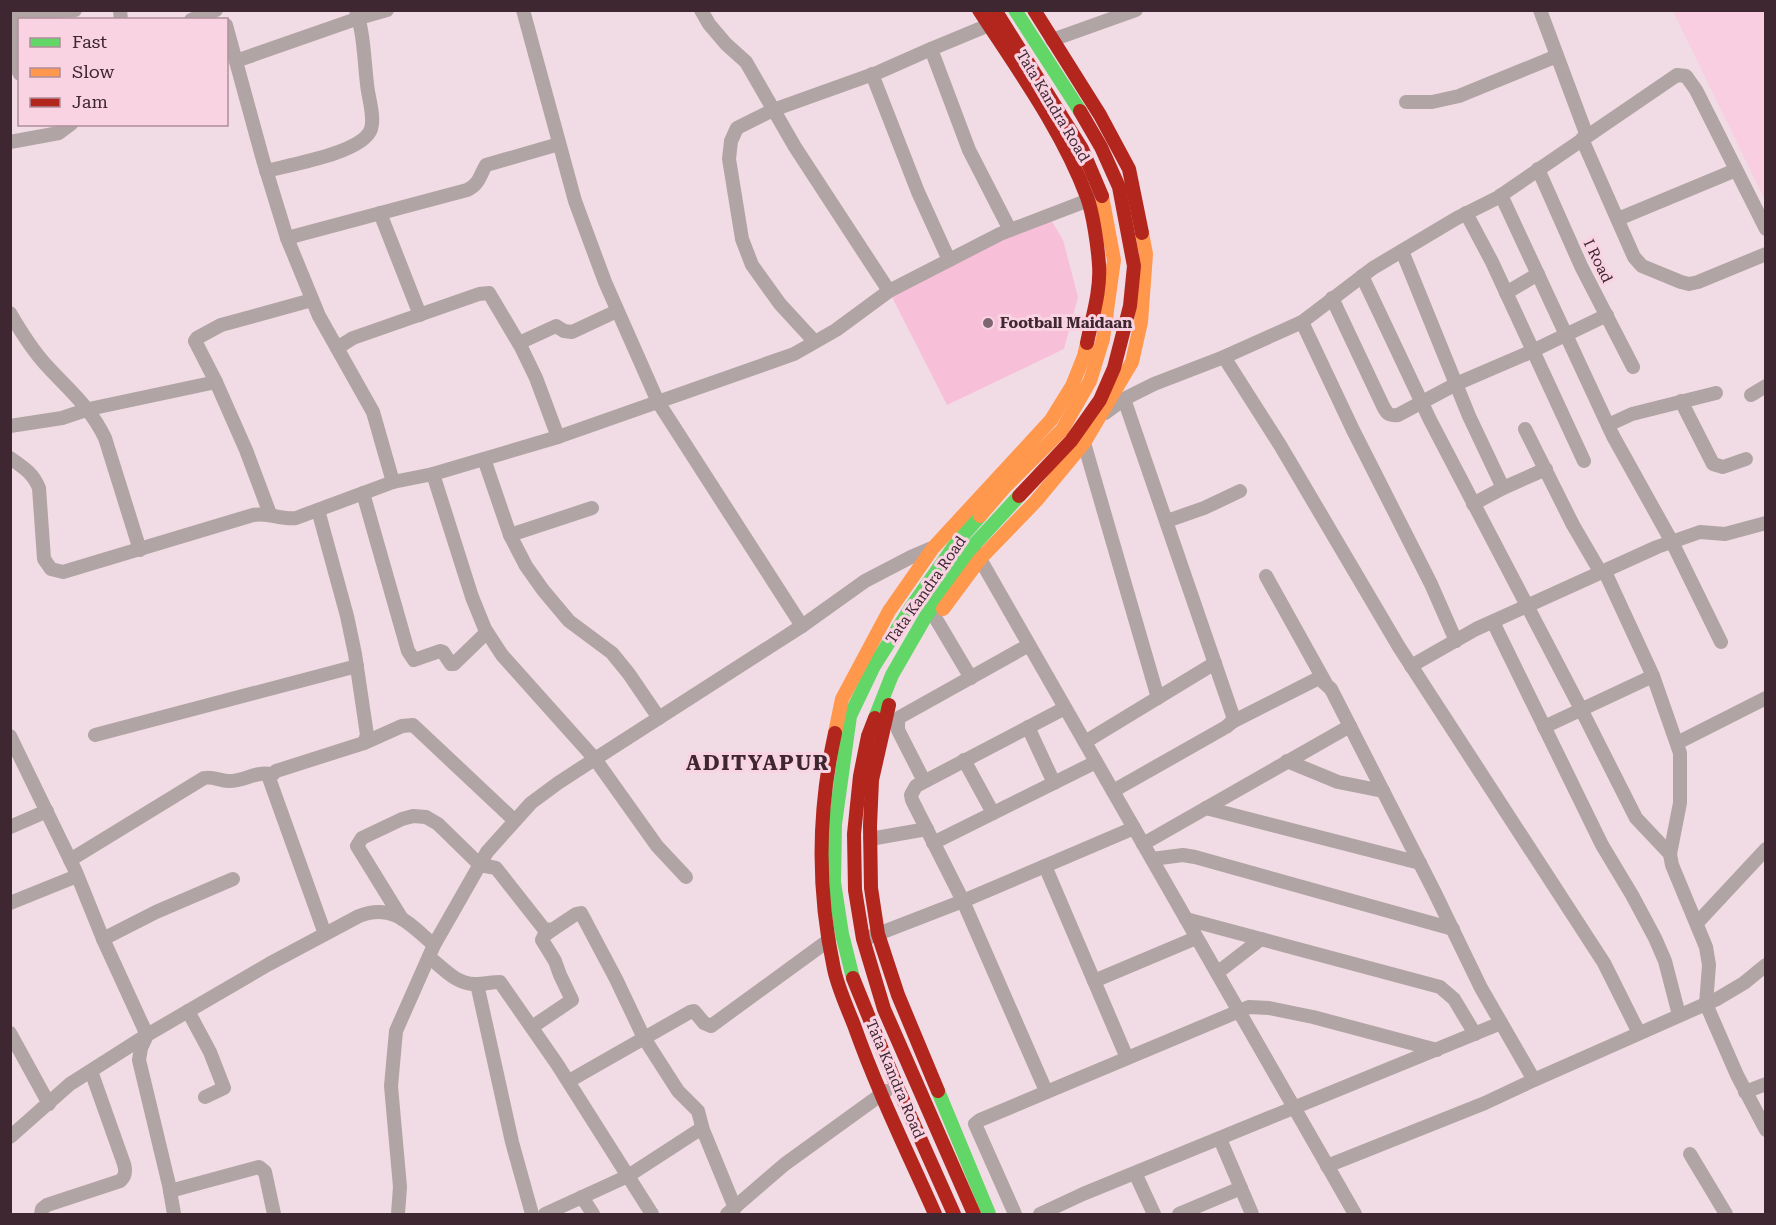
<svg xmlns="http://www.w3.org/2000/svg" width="1776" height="1225" font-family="'Roboto Serif',serif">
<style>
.built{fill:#f8cee0}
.green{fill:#f8bfd8}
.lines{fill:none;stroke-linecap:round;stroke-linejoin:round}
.street{stroke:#b1a4a4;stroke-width:14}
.fast{stroke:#63d668;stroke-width:14}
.slow{stroke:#ff974d;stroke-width:14}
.jam{stroke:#b3261e;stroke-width:14}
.poi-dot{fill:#7d6670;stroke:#f9d3e2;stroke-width:2}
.labels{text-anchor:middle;stroke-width:6;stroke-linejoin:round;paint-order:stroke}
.street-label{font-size:15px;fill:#3f2732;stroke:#f9d3e2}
.poi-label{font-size:15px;font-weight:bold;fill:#3f2732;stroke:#f9d3e2;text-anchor:start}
.district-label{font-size:21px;font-weight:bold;letter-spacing:1.5px;fill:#3f2732;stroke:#f9d3e2}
</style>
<rect width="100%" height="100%" fill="#f1dbe4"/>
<!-- built -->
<path class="built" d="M1673 11H1765V200Z"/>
<!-- green -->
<path class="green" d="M1048 215 1063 240 1078 297 1064 349 947 405 889 291Z"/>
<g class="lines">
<!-- street -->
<g class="street">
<path d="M11 10 13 60 20 74"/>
<path d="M120 10 121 20"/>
<path d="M523 10 575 201 605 282 658 402 802 626"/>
<path d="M701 10 709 24 726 44 746 62 795 147 889 291"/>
<path d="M1540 10 1587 136"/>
<path d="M11 14 75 10"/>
<path d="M191 20 216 10"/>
<path d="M226 25 263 160 287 238 319 316 373 412 393 482 433 474 472 597 485 629 502 655 595 759 558 783 531 803 487 852 434 945 396 1031 391 1086 400 1187 398 1214"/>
<path d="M1052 40 1136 10"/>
<path d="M931 49 989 25"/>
<path d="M236 61 359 18 387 10"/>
<path d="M872 74 918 192 949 260"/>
<path d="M1406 102H1432L1459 96 1557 56"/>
<path d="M1582 139 1634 257 1642 266 1681 282 1689 284 1698 282 1766 254"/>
<path d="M10 142 59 133 71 124"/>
<path d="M1538 169 1581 266 1633 367"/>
<path d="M266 171C289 165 363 153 371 129 375 116 368 97 367 84 364 59 364 34 356 10"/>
<path d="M1501 195 1613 436 1672 542 1721 642"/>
<path d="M380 213 420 315"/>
<path d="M1466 213 1492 262 1584 461"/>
<path d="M1618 219 1736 170"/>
<path d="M287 238 467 190C479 185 480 175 486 165L559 144"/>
<path d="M1402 251 1469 416 1503 488"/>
<path d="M1362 276 1430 420 1581 709 1636 818 1670 854"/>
<path d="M1506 293 1538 274"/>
<path d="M1332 298 1383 406C1387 414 1389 416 1398 415L1456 384 1526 354 1607 315"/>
<path d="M10 313C21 332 32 350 47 366 70 391 90 407 105 438L140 550"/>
<path d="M1302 322 1353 430 1431 584 1456 641"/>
<path d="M814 341 780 304 752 265 742 239 729 159 731 141 737 128 773 110 879 72 931 49 969 150 1010 230"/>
<path d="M519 343 556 326 564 331 572 332 617 311"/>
<path d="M337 348 353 338 479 294 489 293 521 347 536 378 558 437"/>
<path d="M1224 357 1280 445 1399 647 1604 963 1639 1033"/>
<path d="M1751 395 1766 386"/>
<path d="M1681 401 1713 464 1723 467 1746 459"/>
<path d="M1105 413 1124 399 1154 384 1224 357 1302 322 1373 268 1457 218 1497 198 1677 75 1686 76 1696 90 1766 229"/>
<path d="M1608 425 1632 414 1716 393"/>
<path d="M10 426 62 418 89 409 216 382"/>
<path d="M1525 429 1573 525 1601 573"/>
<path d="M1084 443 1158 698"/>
<path d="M10 458C23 467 33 473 39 488L44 559 51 569 63 572 253 515C269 512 281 520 296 518L393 482"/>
<path d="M484 459 510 535 526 566 543 590 569 621 612 653 629 674 659 718"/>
<path d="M433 474 558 437 794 354 836 330 889 291 1000 234 1094 198"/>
<path d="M363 493 408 651 414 660 440 651 443 652 451 664H454L487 632"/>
<path d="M1473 504 1503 488 1546 469"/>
<path d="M318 510 347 616 355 654 367 735 364 743 276 771 269 778 325 934"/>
<path d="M270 514 246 450 216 382 195 341 197 338 221 325 312 300"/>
<path d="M1167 521 1204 508 1240 491"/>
<path d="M510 535 592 508"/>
<path d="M976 552 1355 1214"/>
<path d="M1605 572 1653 676 1680 753V803L1670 854 1672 865 1706 947 1709 965 1706 1004 1737 1075 1766 1130"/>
<path d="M1266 576 1325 682"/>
<path d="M936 619 971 678"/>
<path d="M1493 622 1602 845 1632 895 1655 938 1665 961 1679 1015"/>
<path d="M1411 666 1476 629 1657 547 1700 532 1725 534 1766 523"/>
<path d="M1065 708 916 786 911 795 912 800 963 901 1134 828"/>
<path d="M1232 722 1315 680 1319 678 1331 689 1434 891 1481 988 1534 1080"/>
<path d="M1028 727 1054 783"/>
<path d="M1544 727 1653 676"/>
<path d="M95 735 357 666"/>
<path d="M10 736 76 872 103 939 147 1035 141 1048 139 1060 169 1185 174 1214"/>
<path d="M1085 742 1215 663"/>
<path d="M364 743 402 726 413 725 514 820"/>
<path d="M1677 743 1766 698"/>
<path d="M964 760 993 813"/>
<path d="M1287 761 1338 782 1383 791"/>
<path d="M924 781 898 730V721L900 717 1029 645"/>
<path d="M1113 791 1226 727 1232 722 1233 716 1124 399"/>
<path d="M1206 808 1420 863"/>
<path d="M10 827 47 811"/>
<path d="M870 839 927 829"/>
<path d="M933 843 1096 762"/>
<path d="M1143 844 1350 726"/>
<path d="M1152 859 1183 855 1195 857 1453 929"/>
<path d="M70 860 204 778C213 776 220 781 228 781 243 782 255 771 271 774"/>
<path d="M1045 866 1127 1058"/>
<path d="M686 877 657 846 595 759 802 626 865 581 911 557 932 548"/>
<path d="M10 903 77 876"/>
<path d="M402 919 357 846 362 838 402 819 413 816 426 817 438 824 480 865 496 868 544 929 552 930 576 914 581 913 616 979 644 1038 678 1091 698 1111 703 1130 735 1208"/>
<path d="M1186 919 1440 987 1454 999 1475 1034"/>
<path d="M1697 923 1766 849"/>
<path d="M870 937 963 901 1046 1091"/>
<path d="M103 939 156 912 233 879"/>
<path d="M429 957C443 968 456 984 475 984 484 984 492 982 500 982L557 1064 652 1214"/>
<path d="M1217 973 1261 939"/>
<path d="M1094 981 1196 938"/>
<path d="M477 984 512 1142 532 1214"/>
<path d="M188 1011 210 1052 224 1088 205 1097"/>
<path d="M532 1027 572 1000 560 975 555 961 542 940 544 936 552 930"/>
<path d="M10 1033 49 1104"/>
<path d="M569 1081 690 1012 694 1011 704 1023 711 1026 829 940"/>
<path d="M1745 1092 1766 1084"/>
<path d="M10 1137 70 1084 147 1035 269 964 359 916C394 903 409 924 434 945"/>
<path d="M1220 1139 1252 1214"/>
<path d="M1690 1154 1726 1214"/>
<path d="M1327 1166 1485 1103 1534 1080 1717 999 1744 983 1766 965"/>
<path d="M1135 1173 1154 1214"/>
<path d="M170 1191 259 1167 265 1172 274 1214"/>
<path d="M582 1197 593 1214"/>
<path d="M41 1214 42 1209 47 1205 120 1181C126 1176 126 1171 124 1164L91 1071"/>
<path d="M545 1214 628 1176 702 1128"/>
<path d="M727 1214 785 1164 886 1091"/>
<path d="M1015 1214 975 1124 980 1120 1249 1007 1269 1008 1313 1017 1437 1050"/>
<path d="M1040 1214 1083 1194 1501 1023"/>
<path d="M1179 1214 1241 1188"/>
</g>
<!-- fast -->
<g class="fast">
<path d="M1015 10 1080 111"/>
<path d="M875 718 892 675 926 616 973 546 1019 496"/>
<path d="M853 978 842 934 834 882 835 824 850 716 874 666 912 606 957 542 980 516"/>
<path d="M938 1091 989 1214"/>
</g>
<!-- slow -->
<g class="slow">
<path d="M980 516 1005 487 1062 430 1090 381 1103 339 1114 260 1102 196"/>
<path d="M943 609 980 559 1036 501 1084 443 1132 362 1141 322 1146 254 1142 233"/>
<path d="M835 733 842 699 889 611 933 548 1051 420 1072 386 1084 356 1087 343"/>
</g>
<!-- jam -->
<g class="jam">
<path d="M979 10C1018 70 1062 130 1087 197 1093 213 1098 248 1099 265 1101 290 1092 318 1087 343"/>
<path d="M995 10 1082 149 1102 196"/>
<path d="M1034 10 1100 115 1129 169 1142 233"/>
<path d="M1019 496 1071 441 1100 400 1114 368 1130 306 1134 266 1119 187 1101 147 1080 111"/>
<path d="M889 705 872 780 870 826 871 888 878 934 898 995 938 1091"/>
<path d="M875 718 868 736 860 776 854 834 855 890 863 939 884 1009 974 1214"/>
<path d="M835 733C818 810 817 891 834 969 838 988 847 1007 854 1025 877 1090 907 1151 935 1214"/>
<path d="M853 978 896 1084 954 1214"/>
</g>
</g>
<!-- markers -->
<circle class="poi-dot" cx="988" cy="323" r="6"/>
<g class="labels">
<!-- street labels -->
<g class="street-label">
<text transform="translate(1053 106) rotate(59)" y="5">Tata Kandra Road</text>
<text transform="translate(1598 261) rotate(64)" y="5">I Road</text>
<text transform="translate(926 590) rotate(-55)" y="5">Tata Kandra Road</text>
<text transform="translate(895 1079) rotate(67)" y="5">Tata Kandra Road</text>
</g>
<!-- poi labels -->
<g class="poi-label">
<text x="1000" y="328">Football Maidaan</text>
</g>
<!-- district labels -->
<g class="district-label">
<text x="758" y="770">ADITYAPUR</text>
</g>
</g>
<!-- border -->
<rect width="1776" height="1225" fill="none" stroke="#3f2732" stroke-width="24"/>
<!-- legend -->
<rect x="18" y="18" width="210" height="108" fill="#f9d3e2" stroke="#af8e9c" stroke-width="1.5"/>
<rect x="30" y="38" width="30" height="9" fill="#63d668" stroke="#af8e9c" stroke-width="1.5"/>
<text x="72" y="48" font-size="18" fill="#3f2732">Fast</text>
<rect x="30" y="68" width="30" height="9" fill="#ff974d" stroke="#af8e9c" stroke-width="1.5"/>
<text x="72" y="78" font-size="18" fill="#3f2732">Slow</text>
<rect x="30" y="98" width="30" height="9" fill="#b3261e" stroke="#af8e9c" stroke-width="1.5"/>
<text x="72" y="108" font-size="18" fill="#3f2732">Jam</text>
</svg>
